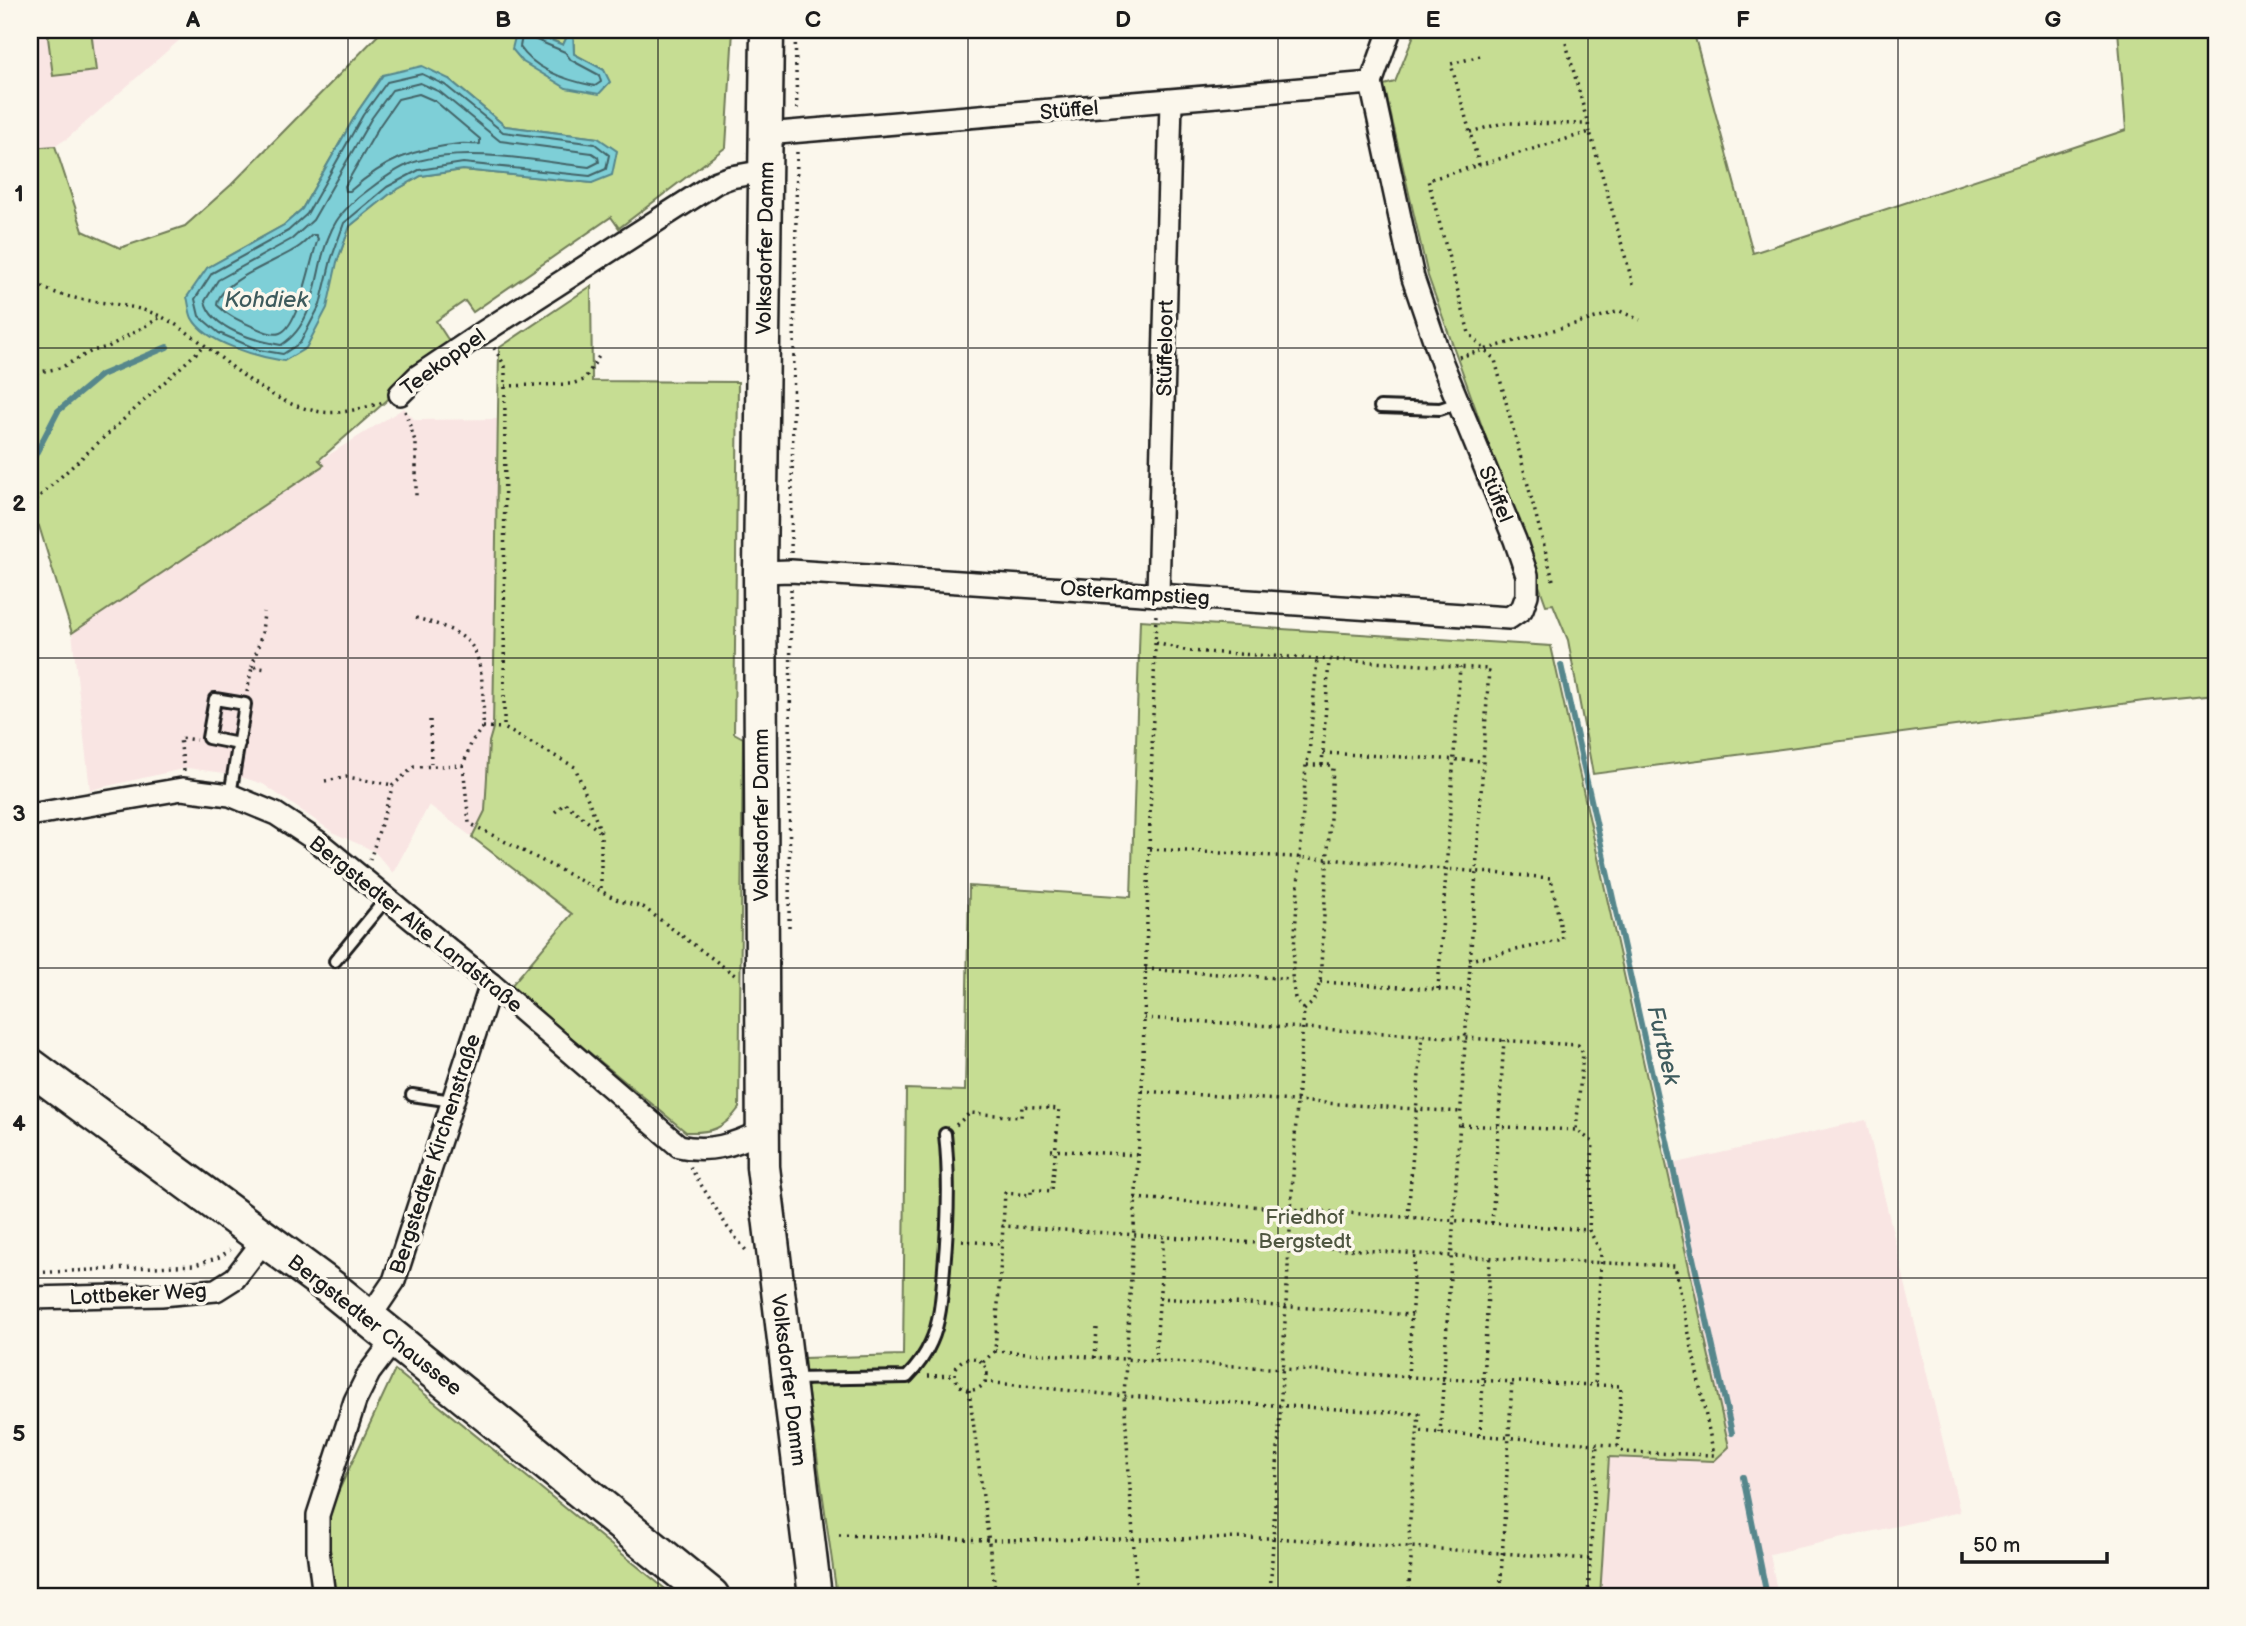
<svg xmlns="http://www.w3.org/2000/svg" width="2246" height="1626" font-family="'Balsamiq Sans',sans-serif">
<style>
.built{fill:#f9e5e3}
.green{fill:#c6dd93;stroke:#717c58;stroke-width:2;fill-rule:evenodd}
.water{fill:#7ecfd7;stroke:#57878c;stroke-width:2}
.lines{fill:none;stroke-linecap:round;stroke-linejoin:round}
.shore{stroke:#436467;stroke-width:2}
.stream{stroke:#57878c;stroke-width:6}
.lane-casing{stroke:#1c1c1c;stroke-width:16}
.street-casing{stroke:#1c1c1c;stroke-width:26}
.secondary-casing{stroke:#1c1c1c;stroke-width:37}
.primary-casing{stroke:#1c1c1c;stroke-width:40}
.path{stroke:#1c1c1c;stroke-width:3.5;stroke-dasharray:2 5;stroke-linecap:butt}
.lane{stroke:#fbf7ec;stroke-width:10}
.street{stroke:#fbf7ec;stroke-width:21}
.secondary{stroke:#fbf7ec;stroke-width:32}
.primary{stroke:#fbf7ec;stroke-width:35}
.grid{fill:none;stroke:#1c1c1c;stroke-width:2;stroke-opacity:0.55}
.labels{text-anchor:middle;stroke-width:7;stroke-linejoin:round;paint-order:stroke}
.street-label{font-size:21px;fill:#1c1c1c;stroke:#fbf7ec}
.park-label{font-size:21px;fill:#4f5640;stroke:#fbf7ec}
.water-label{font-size:23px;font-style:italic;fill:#3e5b5d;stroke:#fbf7ec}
.neatline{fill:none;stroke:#1c1c1c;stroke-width:2.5}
.grid-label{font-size:23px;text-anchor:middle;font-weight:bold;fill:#1c1c1c}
</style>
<rect width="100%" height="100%" fill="#fbf7ec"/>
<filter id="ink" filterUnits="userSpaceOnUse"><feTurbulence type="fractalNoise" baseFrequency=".0143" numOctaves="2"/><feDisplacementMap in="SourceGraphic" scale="14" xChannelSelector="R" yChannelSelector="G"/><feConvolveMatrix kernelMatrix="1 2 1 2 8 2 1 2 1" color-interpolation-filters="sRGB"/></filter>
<g filter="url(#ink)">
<!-- built -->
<g class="built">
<path d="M30 30H191L68 138 55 146 30 148Z"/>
<path d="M404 408 415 420 497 419 493 728 489 742 485 811 472 837 429 805 393 873 374 851 334 833 263 784 232 774 187 768 90 790 72 633 324 466 319 461Z"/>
<path d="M1866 1120 1960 1512 1770 1554 1778 1596H1600L1609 1457 1714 1461 1729 1447 1667 1165Z"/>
</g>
<!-- green -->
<g class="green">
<path d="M47 30H91L96 71 53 76Z"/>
<path d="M383 30H526L516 33 604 70 574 54 573 30H733L726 147 619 228 611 217 473 312 465 301 436 321 451 344 319 460 324 465 72 633 39 526 30 534V148L55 146 83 231 120 248 185 226 231 185ZM383 75 449 79 505 126 598 138 592 183 463 170 421 176 391 193 350 226 337 262 207 268 284 225 302 209 358 111Z"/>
<path d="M531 30H570L563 45Z"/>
<path d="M1416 30H1693L1753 253 2126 130 2118 30H2216V694L2144 701 1593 774 1568 640 1553 604 1546 605 1428 276 1384 85 1395 82Z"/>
<path d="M591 286 592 381 738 382 734 733 743 738 739 1108C724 1129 711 1133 686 1132L510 987 572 914 472 837 485 811 489 742 493 728 499 348Z"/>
<path d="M1140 620 1551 646 1729 1447 1714 1461 1609 1457 1600 1596H837L803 1358 903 1355 906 1089 965 1091 969 886 1131 897Z"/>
<path d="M395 1370 674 1596H332L319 1533Z"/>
</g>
<!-- water -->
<g class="water">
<path d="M526 30 563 45 570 30H573L574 54 604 70 610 82 599 94 566 88 523 62 512 49 516 33Z"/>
<path d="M422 66 449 79 505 126 598 138 617 151 612 175 592 183 463 170 421 176 391 193 350 226 337 262 327 308 306 348 284 361C259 357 205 343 192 318 189 312 189 303 187 297L207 268 284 225 302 209 358 111 383 75Z"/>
</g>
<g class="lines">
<!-- shore -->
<g class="shore">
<path d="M523 30 520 47C535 70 569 81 595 86L601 82 599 75 571 60 565 52 534 39 528 31 530 30"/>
<path d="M422 74 445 85 503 132 595 144 609 155 606 169 590 176 463 163 419 170 387 187 344 223 331 260 320 305 300 343 283 354 259 350 219 333 199 316 195 299 212 273 288 231 307 214 363 115 387 82Z"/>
<path d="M420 83 440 92 500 141 592 153 598 157 599 162 589 167C535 161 471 147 418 161 402 165 384 178 371 188 338 212 329 226 320 266 314 294 308 329 281 345 256 341 211 329 205 301L218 280 292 239 313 220 371 119 392 90Z"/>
<path d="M419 94 435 101 480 139V144C473 145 466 143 459 144 413 149 385 160 350 191H346L345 186 380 125 398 99Z"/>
<path d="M312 235H316L318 239C311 257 299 327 280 333 272 336 261 330 254 327 240 321 228 316 217 305 219 280 280 261 300 246 304 243 308 239 312 235Z"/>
</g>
<!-- stream -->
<g class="stream">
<path d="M30 465 58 411 101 375 167 347"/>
<path d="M1561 665 1732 1433"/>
<path d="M1743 1477 1767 1596"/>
</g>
<defs>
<g id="lane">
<path d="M1380 407 1440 409 1458 403"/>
<path d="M230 795C235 765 240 735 245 704L215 699 208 738 239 744"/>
<path d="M335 961 386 899"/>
<path d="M412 1095 452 1101"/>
<path d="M793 1379 907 1377C917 1367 925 1356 931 1342 941 1320 942 1292 944 1268 948 1224 950 1179 945 1134"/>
</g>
<g id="street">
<path d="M766 134 1371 83 1390 30"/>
<path d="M400 394 418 376 482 333 717 182 731 177 765 171"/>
<path d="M760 572 791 571 1509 618 1522 609 1527 595V575L1515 540 1442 363 1413 278 1371 83"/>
<path d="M1158 594 1171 101"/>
<path d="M30 815 182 789 230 795 276 814 317 841 491 984 679 1146C709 1153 734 1145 762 1131"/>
<path d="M30 1298 161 1295 216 1290 235 1278 265 1239"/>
<path d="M369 1318 394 1281 491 984"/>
<path d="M324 1596 318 1550V1515L355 1401 369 1373 394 1340"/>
</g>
<path id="secondary" d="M767 30 760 572 763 1167 815 1596"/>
<path id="primary" d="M30 1066 334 1290 711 1596"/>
</defs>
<!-- lane casing -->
<use href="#lane" class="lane-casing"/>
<!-- street casing -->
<use href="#street" class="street-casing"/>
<!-- secondary casing -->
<use href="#secondary" class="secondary-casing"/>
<!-- primary casing -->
<use href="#primary" class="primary-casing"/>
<!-- path -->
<g class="path">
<path d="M795 30 797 112"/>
<path d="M1566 43 1590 132"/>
<path d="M1470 132 1503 123 1588 124"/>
<path d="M1479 165 1451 64 1484 55"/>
<path d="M30 279C67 308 121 297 162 317 215 344 255 400 316 411 338 416 363 408 384 402"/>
<path d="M30 317 34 282"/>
<path d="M494 348 505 366 504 728 575 767 601 832V890"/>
<path d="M1459 357 1620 311 1640 320"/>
<path d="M30 374 60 368 92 351 108 347 161 317"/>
<path d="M505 386 571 384 584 380 601 353"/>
<path d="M405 411 416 444V500"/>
<path d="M30 505 205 345"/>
<path d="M791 553 797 151"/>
<path d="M1553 580 1495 360 1469 333 1428 180 1590 132 1633 284"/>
<path d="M1156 643 1188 651 1489 669 1440 1433"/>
<path d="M252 667 262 633 264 612"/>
<path d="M247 692 252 667 267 669"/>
<path d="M430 720 431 766"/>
<path d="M483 727 504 728"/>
<path d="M1323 753 1482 761"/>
<path d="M463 765 469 823 620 901 643 907 736 976"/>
<path d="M1322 765 1329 660"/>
<path d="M184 771 180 738 196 740"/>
<path d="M325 781 347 777 393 785"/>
<path d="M555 812 565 803 599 831"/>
<path d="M1150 849 1328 859 1551 878 1563 940 1469 960"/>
<path d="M370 860 393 785 414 767 463 765 472 741 483 727C484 707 484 660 471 645 459 630 434 623 416 618"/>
<path d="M789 927 791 588"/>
<path d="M1145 969 1292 979"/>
<path d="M1320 982 1467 991"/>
<path d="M1438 989 1460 667"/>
<path d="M1304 1010 1313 1002 1320 982 1333 768 1330 765H1306"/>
<path d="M1144 1018 1578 1045 1583 1053 1576 1130"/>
<path d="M1142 1091 1461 1112"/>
<path d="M956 1125 970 1113 1021 1117 1022 1106 1059 1109 1052 1191 1031 1189V1195L1005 1193 1003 1226"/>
<path d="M1461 1125 1576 1130 1593 1142 1589 1230 1601 1252 1595 1385"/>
<path d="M1051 1150 1138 1155"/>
<path d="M690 1167 728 1228 748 1253"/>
<path d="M1135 1198 1589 1230"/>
<path d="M1408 1217 1422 1035"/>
<path d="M1492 1223 1504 1040"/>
<path d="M962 1241 1001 1244"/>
<path d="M30 1273 195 1265 219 1257 230 1250"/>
<path d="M1159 1298 1412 1315"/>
<path d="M995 1351 1444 1379 1621 1386 1618 1446"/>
<path d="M1095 1358 1097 1328"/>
<circle cx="971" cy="1374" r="16"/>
<path d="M1155 1361 1164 1235"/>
<path d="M983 1362 995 1351 1003 1226 1451 1256 1675 1266 1714 1455 1623 1452 1618 1446 1597 1444 1418 1431"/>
<path d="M928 1376 954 1375"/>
<path d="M1408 1377 1415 1253"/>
<path d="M985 1382 1124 1396 1419 1414 1409 1530 1411 1561 1408 1596"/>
<path d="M969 1390 996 1596"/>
<path d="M1480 1435 1490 1258"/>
<path d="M839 1535 989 1540 1274 1538 1590 1559"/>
<path d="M1137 1596 1124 1396 1142 1091 1156 613"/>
<path d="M1270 1596 1297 1102 1304 1010 1295 998 1292 979 1306 765 1309 755 1317 659"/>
<path d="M1500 1596 1512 1381"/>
<path d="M1588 1596 1597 1444"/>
</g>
<!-- lane -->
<use href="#lane" class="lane"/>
<!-- street -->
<use href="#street" class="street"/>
<!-- secondary -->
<use href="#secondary" class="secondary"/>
<!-- primary -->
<use href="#primary" class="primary"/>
</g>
</g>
<!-- grid -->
<path class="grid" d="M348 30V1596M658 30V1596M968 30V1596M1278 30V1596M1588 30V1596M1898 30V1596M30 348H2216M30 658H2216M30 968H2216M30 1278H2216"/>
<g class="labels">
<!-- street labels -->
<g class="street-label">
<text transform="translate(1069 110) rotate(-5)" y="7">Stüffel</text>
<text transform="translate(765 248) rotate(-89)" y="7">Volksdorfer Damm</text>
<text transform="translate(1165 348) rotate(-89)" y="7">Stüffeloort</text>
<text transform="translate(443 362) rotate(-36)" y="7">Teekoppel</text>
<text transform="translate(1496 494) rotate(68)" y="7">Stüffel</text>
<text transform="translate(1135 593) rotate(4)" y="7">Osterkampstieg</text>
<text transform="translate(761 815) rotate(-90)" y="7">Volksdorfer Damm</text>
<text transform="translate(416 924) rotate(39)" y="7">Bergstedter Alte Landstraße</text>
<text transform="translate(435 1154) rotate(-72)" y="7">Bergstedter Kirchenstraße</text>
<text transform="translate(138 1294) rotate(-3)" y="7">Lottbeker Weg</text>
<text transform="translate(375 1325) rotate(38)" y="7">Bergstedter Chaussee</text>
<text transform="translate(789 1380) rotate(83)" y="7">Volksdorfer Damm</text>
</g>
<!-- park labels -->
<g class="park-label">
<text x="1305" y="1224">Friedhof<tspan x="1305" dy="24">Bergstedt</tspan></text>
</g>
<!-- water labels -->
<g class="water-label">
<text x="266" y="307">Kohdiek</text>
<text transform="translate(1664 1045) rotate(77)" y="8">Furtbek</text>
</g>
</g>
<!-- margin -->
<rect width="2246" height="1626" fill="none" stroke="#fbf7ec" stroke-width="77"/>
<!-- scale -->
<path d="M1962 1552v10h145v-10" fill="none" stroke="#1c1c1c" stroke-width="3.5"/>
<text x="1973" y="1552" font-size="21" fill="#1c1c1c" stroke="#fbf7ec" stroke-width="5" paint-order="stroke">50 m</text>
<rect x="38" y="38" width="2170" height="1550" class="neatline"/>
<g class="grid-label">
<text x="193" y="27">A</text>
<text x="503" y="27">B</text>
<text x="813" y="27">C</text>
<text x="1123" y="27">D</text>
<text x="1433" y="27">E</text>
<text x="1743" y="27">F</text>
<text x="2053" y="27">G</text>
<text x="19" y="201">1</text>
<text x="19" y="511">2</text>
<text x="19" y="821">3</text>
<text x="19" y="1131">4</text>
<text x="19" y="1441">5</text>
</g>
</svg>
